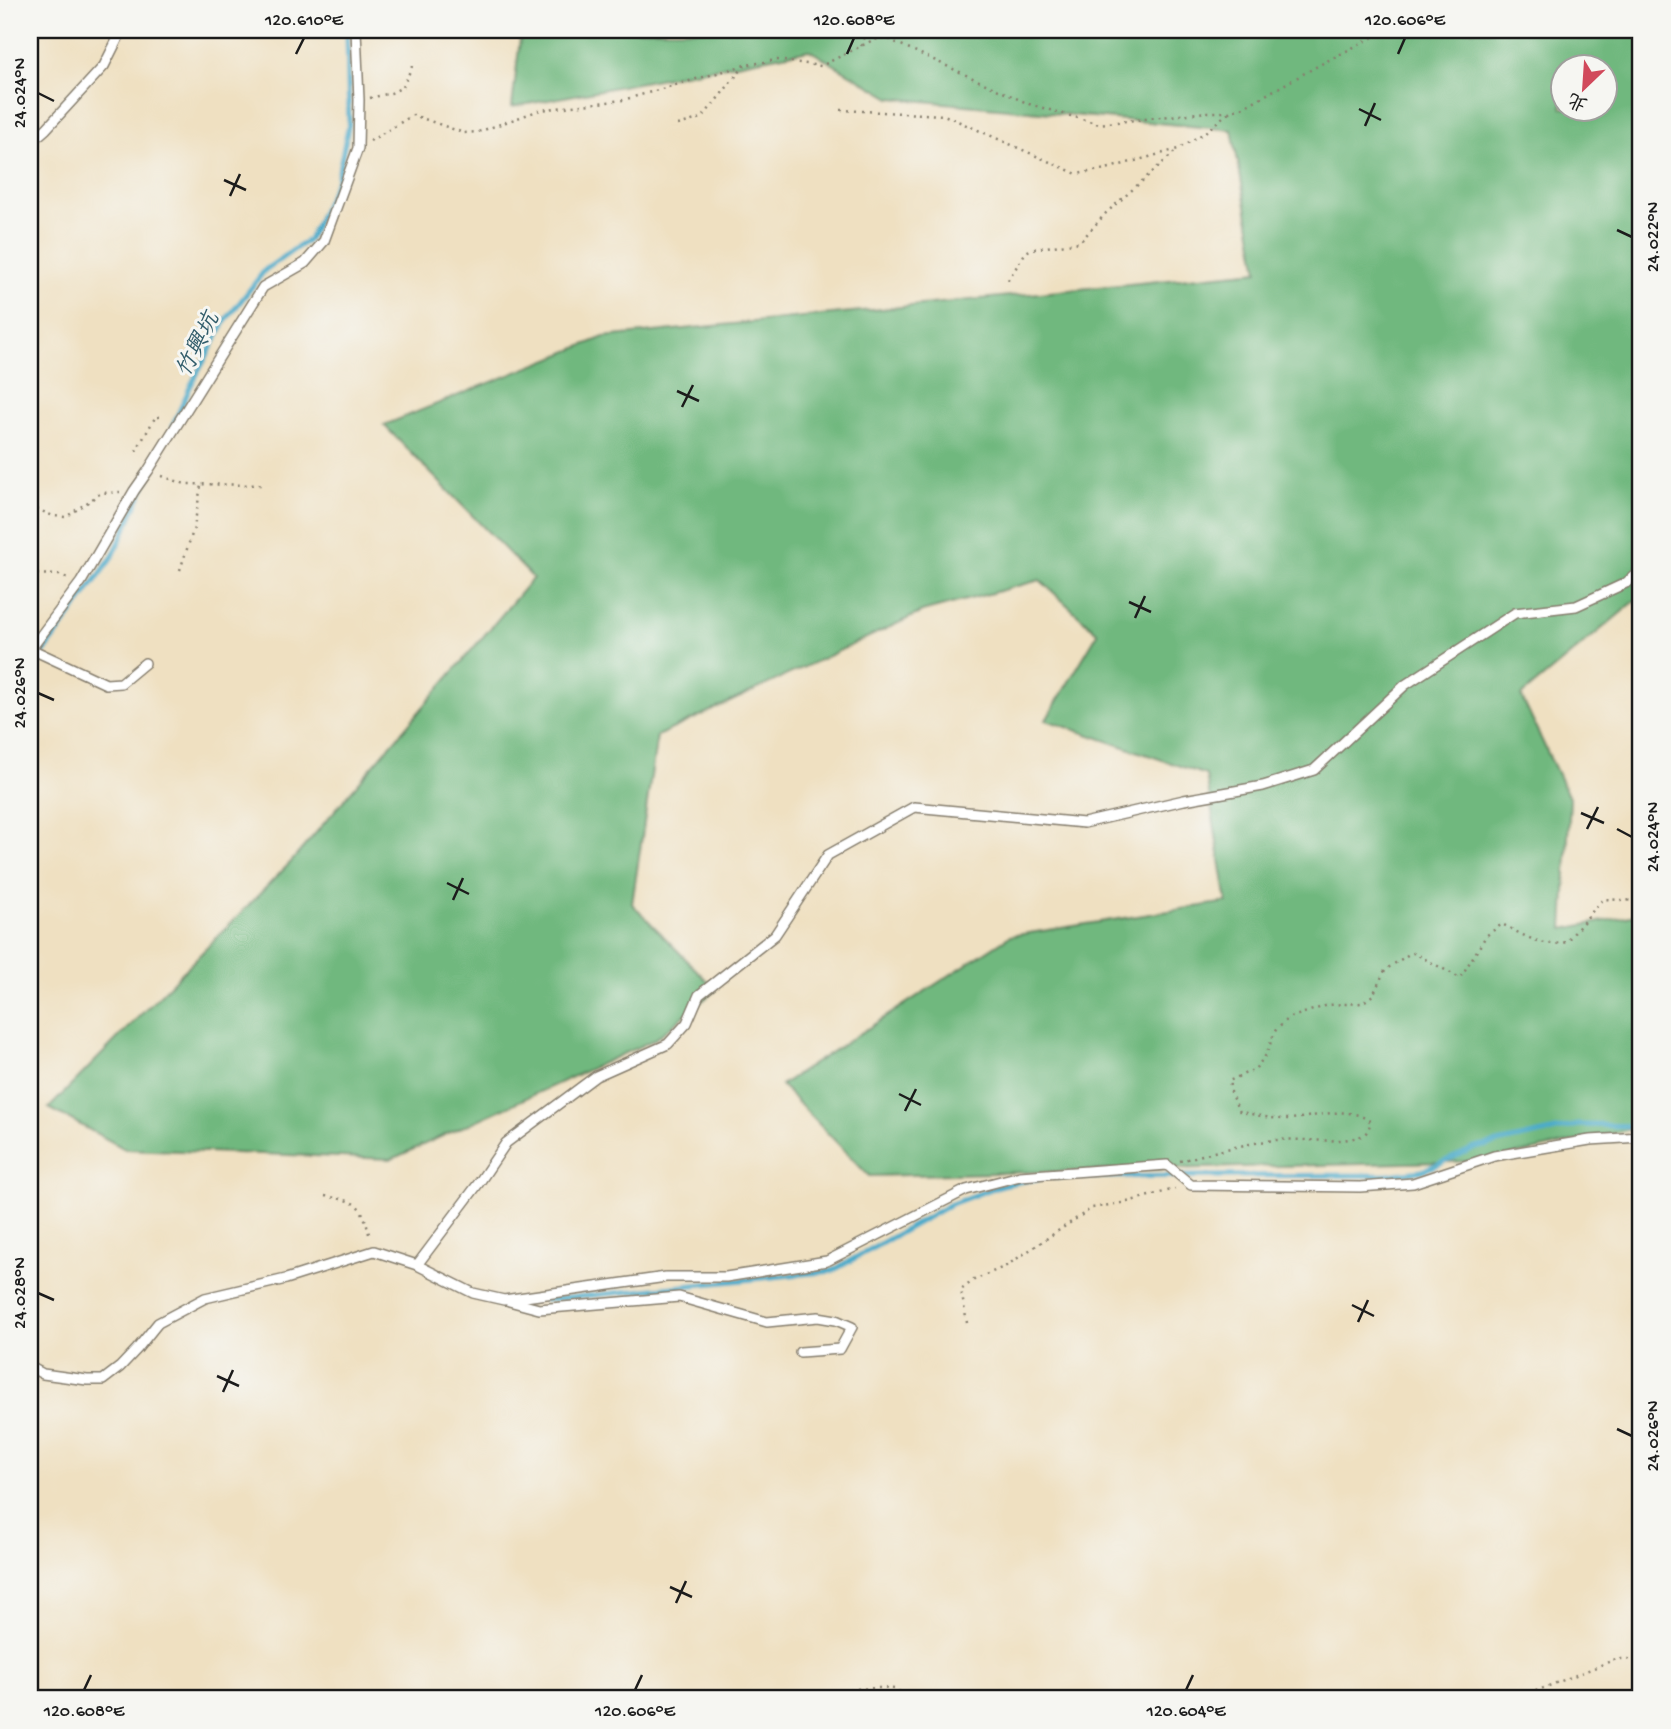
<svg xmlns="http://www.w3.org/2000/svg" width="1671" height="1729" font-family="'Gochi Hand','LXGW WenKai TC',sans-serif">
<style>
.forest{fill:#70b87e;stroke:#466a4d;stroke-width:2;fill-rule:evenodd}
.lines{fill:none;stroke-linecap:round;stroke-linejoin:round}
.stream{stroke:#4babca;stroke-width:5}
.service-casing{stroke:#867e6e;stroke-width:12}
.path{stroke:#867e6e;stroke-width:2.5;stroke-dasharray:2 5;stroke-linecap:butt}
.service{stroke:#fff;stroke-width:9}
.ticks{fill:none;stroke:#1c1c1c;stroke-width:2.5}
.labels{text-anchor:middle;stroke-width:6;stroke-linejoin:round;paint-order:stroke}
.water-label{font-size:23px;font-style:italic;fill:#315c6a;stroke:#f6f6f2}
.neatline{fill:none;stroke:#1c1c1c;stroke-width:2.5}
.ticks-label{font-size:18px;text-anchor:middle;fill:#1c1c1c}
</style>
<rect width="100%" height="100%" fill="#f6f6f2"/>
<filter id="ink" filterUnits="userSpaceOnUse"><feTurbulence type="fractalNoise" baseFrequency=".0143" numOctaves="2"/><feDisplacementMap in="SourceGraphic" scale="14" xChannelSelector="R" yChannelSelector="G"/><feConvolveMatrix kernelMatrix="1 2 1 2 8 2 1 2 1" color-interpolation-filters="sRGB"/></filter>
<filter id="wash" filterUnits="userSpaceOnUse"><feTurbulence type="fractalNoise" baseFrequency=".00686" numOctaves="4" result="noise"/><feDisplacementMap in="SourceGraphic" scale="28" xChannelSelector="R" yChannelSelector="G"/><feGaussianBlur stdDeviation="1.57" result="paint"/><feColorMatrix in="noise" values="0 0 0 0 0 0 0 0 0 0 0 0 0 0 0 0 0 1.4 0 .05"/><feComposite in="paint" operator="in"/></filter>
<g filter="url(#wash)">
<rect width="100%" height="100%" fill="#efe0c1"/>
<!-- forest -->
<path class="forest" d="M521 30H1641V596L1521 696 1570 800 1563 929 1641 914V1127L1487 1161 869 1176 781 1085 1010 936 1227 902 1206 775 1046 720 1098 633 1040 580 922 612 657 736 632 904 716 990 654 1040 392 1159 125 1149 49 1108 291 862 533 578 384 425 604 337 1258 271 1232 130 891 98 809 50 512 107ZM1562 66H1604V108H1562Z"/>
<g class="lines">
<!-- stream -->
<g class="stream">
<path d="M173 425 191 385 226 320 265 270 309 239 337 180 349 123 347 30"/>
<path d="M30 672 113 556 151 472"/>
<path d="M1053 1177 1387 1175 1422 1171 1475 1148 1579 1125 1641 1126"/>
<path d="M545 1300 832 1271 951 1204 1002 1185 1040 1178"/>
</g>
</g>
</g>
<g filter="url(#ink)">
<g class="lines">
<defs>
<g id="service">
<path d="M30 143 46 129 104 66 122 30"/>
<path d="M31 649 106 684 121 683 145 663"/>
<path d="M30 650 81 582 134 491 148 471 263 287 305 263 324 241 358 148 359 100 356 30"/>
<path d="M417 1265 481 1180 506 1143 596 1076 668 1044 687 1023 699 995 775 935 828 855 914 807 1084 823 1184 800 1263 786 1314 770 1405 685 1515 613 1576 606 1626 583 1641 570"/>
<path d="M509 1301 539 1309 679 1297 767 1322 818 1317 836 1320 852 1327 840 1349 800 1352"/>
<path d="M30 1367 43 1374 87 1380H103L120 1367 137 1349 158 1323 205 1298 286 1279 374 1251 417 1265 473 1293 504 1300 666 1277H726L827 1261 966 1190 1020 1176 1167 1165 1191 1185 1360 1187 1413 1183 1494 1156 1590 1140 1641 1137"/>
</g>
</defs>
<!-- service casing -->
<use href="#service" class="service-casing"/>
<!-- path -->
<g class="path">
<path d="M1514 30 1535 34"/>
<path d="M861 46 868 30"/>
<path d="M370 98 391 93 403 87 413 64"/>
<path d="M841 110 944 115 1077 174 1106 169 1178 149 1204 133 1229 112"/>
<path d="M678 125 702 118 745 65"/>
<path d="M370 141 413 115 464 133 478 132 540 110 623 100 745 65 777 60 821 66 873 40 886 38 1029 104 1099 124 1206 112H1229L1242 108 1323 63 1387 30"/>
<path d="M1008 280 1026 252 1032 249 1080 242 1106 213 1176 151"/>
<path d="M136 451 156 416 164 419"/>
<path d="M162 476 185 484 265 485"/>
<path d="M30 506 53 516 66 517 101 493 120 492"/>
<path d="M180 570 194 528 201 485"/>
<path d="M30 574 59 575 68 578"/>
<path d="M1180 1161C1209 1153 1247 1143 1276 1140 1303 1138 1332 1144 1358 1137 1367 1135 1368 1130 1371 1122 1345 1102 1313 1120 1284 1119 1270 1119 1254 1114 1240 1112L1232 1097 1229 1081 1255 1069 1266 1055 1275 1031 1289 1018 1328 1005 1362 1003 1373 995 1385 970 1409 954 1414 953 1460 978 1486 936 1502 924C1521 934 1544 949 1566 942L1603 899 1641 901"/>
<path d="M325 1196C360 1202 362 1204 370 1238"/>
<path d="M967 1323 961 1290 974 1280 1006 1266 1092 1208 1127 1202 1175 1189"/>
<path d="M816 1698 856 1689 879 1688 896 1689 908 1699"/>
<path d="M1516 1699 1616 1659H1641"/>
</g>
<!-- service -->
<use href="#service" class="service"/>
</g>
</g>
<!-- ticks -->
<path class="ticks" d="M296 54 304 38M847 54 854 38M1398 54 1405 38M38 93 54 101M1359 109 1381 120M1365 126 1375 103M224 180 246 190M230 196 240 174M1617 230 1632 237M677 391 699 401M682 407 693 385M1129 602 1151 612M1135 618 1145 596M38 693 54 700M1581 813 1604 823M1587 829 1598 807M1617 829 1632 837M447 883 469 894M453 900 463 878M899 1094 921 1105M905 1111 916 1089M38 1293 54 1300M1352 1305 1374 1316M1358 1322 1368 1300M217 1376 239 1386M223 1392 233 1370M1617 1429 1632 1436M670 1587 692 1597M676 1603 686 1581M84 1690 91 1675M635 1690 642 1675M1186 1690 1193 1675"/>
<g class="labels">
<!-- water labels -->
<g class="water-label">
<text transform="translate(196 344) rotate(-63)" y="8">竹興坑</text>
</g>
</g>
<!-- margin -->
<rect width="1671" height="1729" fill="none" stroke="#f6f6f2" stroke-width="77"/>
<!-- north arrow -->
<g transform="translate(1584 88) rotate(205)"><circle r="33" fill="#f6f6f2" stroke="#9f9f9c" stroke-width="2"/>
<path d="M0-5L12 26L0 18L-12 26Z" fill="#d1495b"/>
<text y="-10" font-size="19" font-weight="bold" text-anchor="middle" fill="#1c1c1c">北</text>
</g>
<rect x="38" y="38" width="1594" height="1652" class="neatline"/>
<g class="ticks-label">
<text x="304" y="25">120.610°E</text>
<text x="854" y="25">120.608°E</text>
<text x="1405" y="25">120.606°E</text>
<text transform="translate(19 93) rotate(-90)" y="6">24.024°N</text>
<text transform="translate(1652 237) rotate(-90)" y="6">24.022°N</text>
<text transform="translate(19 693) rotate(-90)" y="6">24.026°N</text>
<text transform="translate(1652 837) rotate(-90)" y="6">24.024°N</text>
<text transform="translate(19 1293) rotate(-90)" y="6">24.028°N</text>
<text transform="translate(1652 1436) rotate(-90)" y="6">24.026°N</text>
<text x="84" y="1716">120.608°E</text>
<text x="635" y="1716">120.606°E</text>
<text x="1186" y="1716">120.604°E</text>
</g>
</svg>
